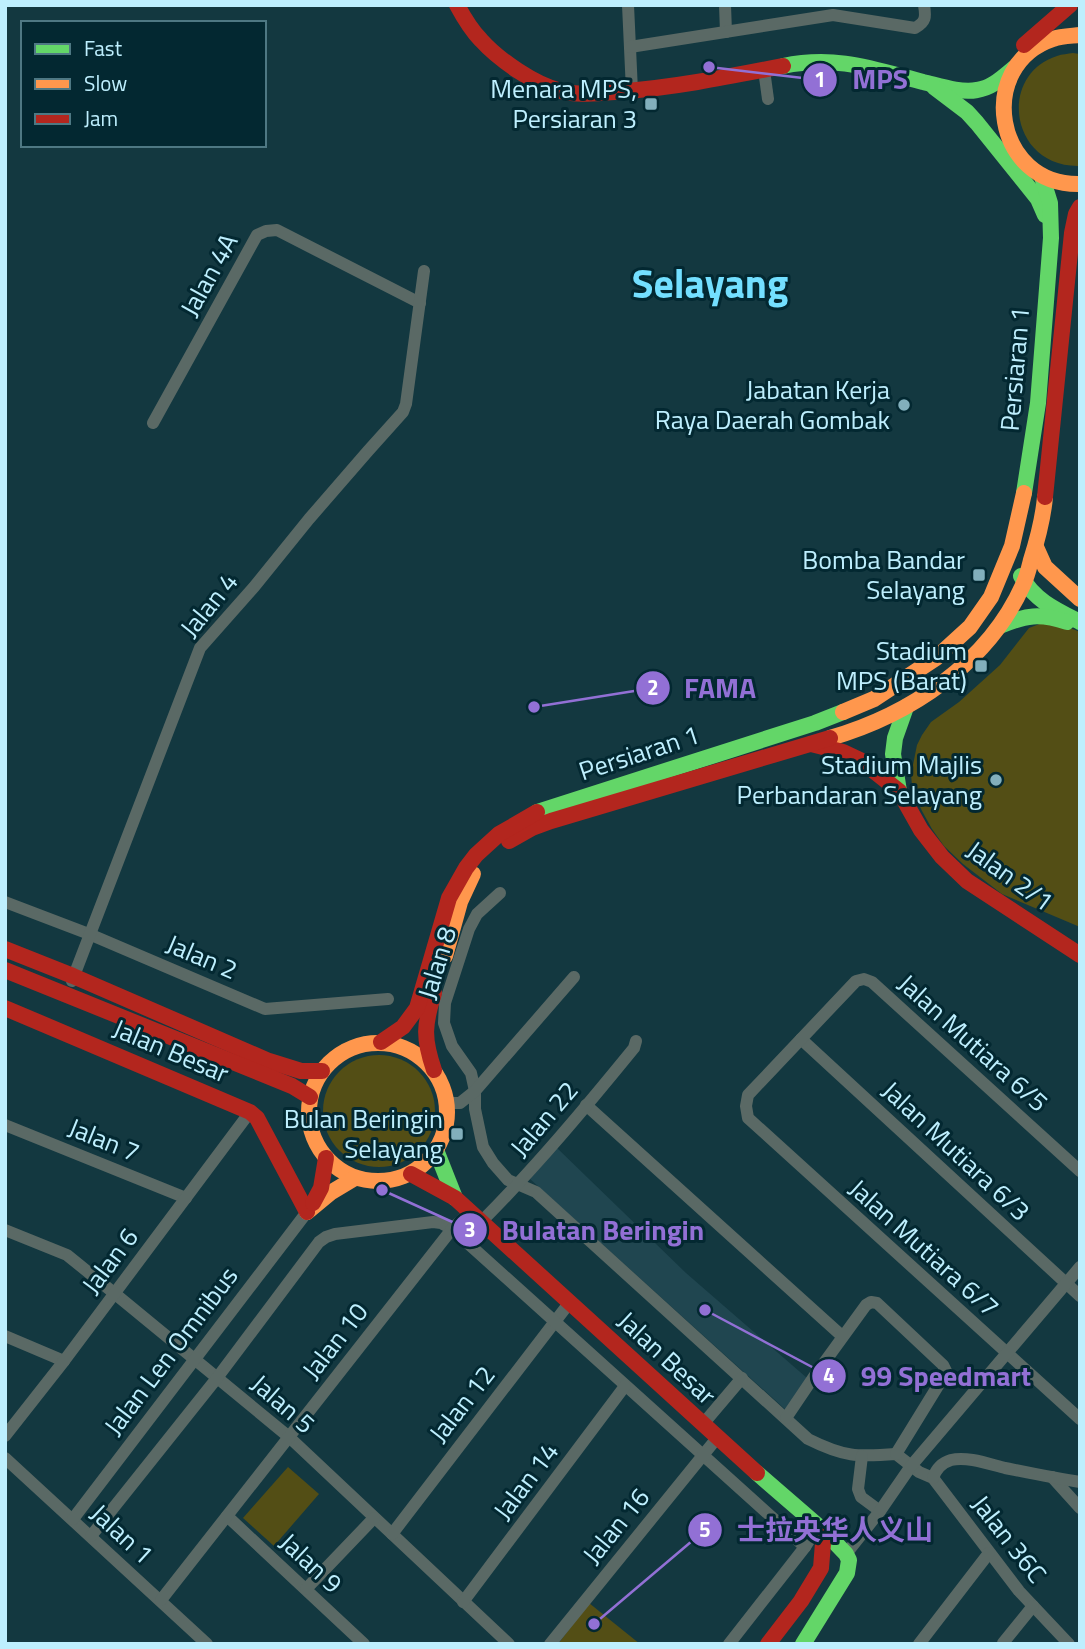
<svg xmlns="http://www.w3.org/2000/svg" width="1085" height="1649" font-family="'Titillium Web','Noto Sans SC',sans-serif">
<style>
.built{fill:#204650}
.green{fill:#534e15}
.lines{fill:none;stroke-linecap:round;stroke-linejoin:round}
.street{stroke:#5a6965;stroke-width:12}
.fast{stroke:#63d668;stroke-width:16}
.slow{stroke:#ff974d;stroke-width:16}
.jam{stroke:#b3261e;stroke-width:16}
.poi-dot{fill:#82afbc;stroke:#032831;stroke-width:2.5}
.labels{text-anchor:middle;stroke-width:6;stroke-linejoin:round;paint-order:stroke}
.poi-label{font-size:26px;fill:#beeffe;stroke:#032831;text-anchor:end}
.street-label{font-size:26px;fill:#beeffe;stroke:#032831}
.town-label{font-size:40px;font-weight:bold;fill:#73dfff;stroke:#032831}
.leader{fill:none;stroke:#9270d5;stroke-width:2.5}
.callout-dot{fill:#9270d5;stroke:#032831;stroke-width:2.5}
.mark-label{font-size:21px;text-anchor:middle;font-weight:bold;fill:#fff}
.callout-label{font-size:28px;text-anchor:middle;font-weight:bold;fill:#9270d5;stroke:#032831;stroke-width:6;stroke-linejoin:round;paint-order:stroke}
</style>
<rect width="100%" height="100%" fill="#133840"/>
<!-- built -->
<path class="built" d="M557 1148 686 1273 807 1378 786 1410 530 1179Z"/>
<!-- green -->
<g class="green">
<path d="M1073 53 1080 54V166C1010 168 997 75 1057 56 1062 54 1068 54 1073 53Z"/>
<path d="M1042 623 1068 627 1080 632V927L1002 894 963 864 944 846 932 829 922 811 915 796 912 785 911 775 917 745 922 735 931 722 959 702 1000 665 1029 628Z"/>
<circle cx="379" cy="1111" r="56"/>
<path d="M288 1467 319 1494 274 1546 243 1518Z"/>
<path d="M589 1603 640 1644H558Z"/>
</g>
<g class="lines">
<!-- street -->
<g class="street">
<path d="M628 5 632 91"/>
<path d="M725 5 726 32"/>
<path d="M630 47 833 15 915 28C926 22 926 17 924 5"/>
<path d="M764 70 768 99"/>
<path d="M153 423 257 235 266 231 277 230 420 303"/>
<path d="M500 893 477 914 469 929 445 1003 444 1023 452 1046 471 1073 475 1091V1109L483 1147 493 1163 508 1180 536 1192 808 1439C844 1457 857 1457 896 1454L919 1472 933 1478 1019 1591 1069 1644"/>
<path d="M5 902 89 934 265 1009 388 999"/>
<path d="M72 981 200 648 254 587 309 519 368 451 403 412 406 404 424 271"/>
<path d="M801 1039 1080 1296"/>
<path d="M447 1103H460L475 1091 574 977"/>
<path d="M586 1105 842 1336"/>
<path d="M5 1125 186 1198"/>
<path d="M1080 1171 872 982 864 979 856 981 748 1095 746 1106 748 1118 1080 1419"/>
<path d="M481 1222C536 1167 585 1108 634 1048L636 1041"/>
<path d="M5 1230 67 1255 114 1293 289 1437 509 1644"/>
<path d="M5 1336 64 1361"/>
<path d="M786 1418 813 1378 866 1305 871 1302 877 1303 943 1365 946 1371 944 1376 896 1454"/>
<path d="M703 1424 742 1378"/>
<path d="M5 1436 64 1361 250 1112"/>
<path d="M862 1456 858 1489 861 1497 880 1511"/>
<path d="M5 1458 207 1644"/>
<path d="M1052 1477 1080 1508"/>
<path d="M933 1478C936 1469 941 1463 951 1460 967 1456 989 1464 1005 1468 1030 1473 1054 1478 1080 1482"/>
<path d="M227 1516 364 1644"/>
<path d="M73 1519 307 1212"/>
<path d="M392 1534 570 1302"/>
<path d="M91 1536 217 1378 319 1242 326 1237 335 1234 433 1222 441 1223 452 1229 805 1547"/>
<path d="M846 1554 880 1511 911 1466 1080 1267"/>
<path d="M306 1589 374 1518"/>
<path d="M161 1600 452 1229 470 1212"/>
<path d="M463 1602 625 1386"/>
<path d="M1003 1643 1033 1606"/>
<path d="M550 1644 717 1438"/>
<path d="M729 1644 805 1547 818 1526"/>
<path d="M919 1644 989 1553"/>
</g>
<!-- fast -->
<g class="fast">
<path d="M783 66C836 55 873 69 923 82 940 86 960 93 977 90 992 88 1003 77 1014 68"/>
<path d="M934 87 967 112 977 123 1038 199 1045 215"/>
<path d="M1024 493 1038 403 1051 238 1050 203 1042 177"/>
<path d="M1021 576C1034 600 1056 610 1080 622"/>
<path d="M1000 626C1026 615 1040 613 1067 622"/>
<path d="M899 791 893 754 895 738 906 707"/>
<path d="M537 812 815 723 843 712"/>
<path d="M436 1150 455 1198"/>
<path d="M757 1473 824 1531 846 1554 849 1560 847 1573 803 1644"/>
</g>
<!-- slow -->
<g class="slow">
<path d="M1080 35C1071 36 1061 36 1053 39 975 65 994 186 1080 184"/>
<path d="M1036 547 1045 567 1080 599"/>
<path d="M843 712 874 699 936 658 970 627 991 597 1012 546 1024 493"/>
<path d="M830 738C910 715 988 663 1023 585 1027 577 1029 568 1031 560 1038 538 1043 519 1045 497"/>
<path d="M445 956 460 902 473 874"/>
<circle cx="378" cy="1112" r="69"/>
<path d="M307 1212 330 1193 355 1178"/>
</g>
<!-- jam -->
<g class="jam">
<path d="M457 5C464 18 471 30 481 40 499 60 535 85 561 91 579 96 597 93 615 92 672 88 727 77 783 66"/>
<path d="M1024 45 1070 5"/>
<path d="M1045 497 1072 233 1076 214 1080 207"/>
<path d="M811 744 843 752 860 760 899 791 921 830 942 857 967 881 1080 955"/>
<path d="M509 841 532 828 551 821 830 738"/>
<path d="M5 949 73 976 269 1061 301 1071H322"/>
<path d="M5 970 292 1086 310 1097"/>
<path d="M434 993C424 1025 423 1038 434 1070"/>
<path d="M5 1008 250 1112 257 1118 307 1212"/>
<path d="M381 1042 403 1027 417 1008 449 898 466 868 476 855 499 834 537 812"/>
<path d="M411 1174 455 1198 757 1473"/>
<path d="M313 1203 321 1188 326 1158"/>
<path d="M768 1644 801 1601 821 1568 824 1531"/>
</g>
</g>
<!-- markers -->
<g class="poi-dot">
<rect x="644" y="97" width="14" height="14" rx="3.5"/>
<circle cx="904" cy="405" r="7"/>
<rect x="972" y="568" width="14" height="14" rx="3.5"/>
<rect x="974" y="659" width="14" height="14" rx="3.5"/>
<circle cx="996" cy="780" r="7"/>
<rect x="450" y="1127" width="14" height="14" rx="3.5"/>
</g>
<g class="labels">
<!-- poi labels -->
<g class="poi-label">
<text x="637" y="98">Menara MPS,<tspan x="637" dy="30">Persiaran 3</tspan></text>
<text x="890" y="399">Jabatan Kerja<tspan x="890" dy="30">Raya Daerah Gombak</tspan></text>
<text x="965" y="569">Bomba Bandar<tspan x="965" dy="30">Selayang</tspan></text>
<text x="967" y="660">Stadium<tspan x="967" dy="30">MPS (Barat)</tspan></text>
<text x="982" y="774">Stadium Majlis<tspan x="982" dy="30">Perbandaran Selayang</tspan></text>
<text x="443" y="1128">Bulan Beringin<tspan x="443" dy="30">Selayang</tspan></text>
</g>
<!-- street labels -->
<g class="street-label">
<text transform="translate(209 275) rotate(-61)" y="9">Jalan 4A</text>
<text transform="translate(1015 369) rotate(-85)" y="9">Persiaran 1</text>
<text transform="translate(209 605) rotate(-51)" y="9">Jalan 4</text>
<text transform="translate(639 753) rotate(-18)" y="9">Persiaran 1</text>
<text transform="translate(1010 876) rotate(36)" y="9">Jalan 2/1</text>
<text transform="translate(202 957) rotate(23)" y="9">Jalan 2</text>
<text transform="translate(437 963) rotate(-73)" y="9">Jalan 8</text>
<text transform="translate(973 1043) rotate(42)" y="9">Jalan Mutiara 6/5</text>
<text transform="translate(171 1051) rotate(23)" y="9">Jalan Besar</text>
<text transform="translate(544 1119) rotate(-50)" y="9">Jalan 22</text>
<text transform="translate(104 1140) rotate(22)" y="9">Jalan 7</text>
<text transform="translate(956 1151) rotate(43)" y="9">Jalan Mutiara 6/3</text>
<text transform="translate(924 1248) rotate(42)" y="9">Jalan Mutiara 6/7</text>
<text transform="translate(110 1261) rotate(-53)" y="9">Jalan 6</text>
<text transform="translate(335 1341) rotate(-52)" y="9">Jalan 10</text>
<text transform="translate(171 1351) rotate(-53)" y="9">Jalan Len Omnibus</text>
<text transform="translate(667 1358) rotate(43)" y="9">Jalan Besar</text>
<text transform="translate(283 1404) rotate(41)" y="9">Jalan 5</text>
<text transform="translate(462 1404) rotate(-52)" y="9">Jalan 12</text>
<text transform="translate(526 1481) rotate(-53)" y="9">Jalan 14</text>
<text transform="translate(616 1526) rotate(-51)" y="9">Jalan 16</text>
<text transform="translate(122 1534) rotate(43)" y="9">Jalan 1</text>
<text transform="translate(1009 1539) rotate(52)" y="9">Jalan 36C</text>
<text transform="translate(311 1563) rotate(43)" y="9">Jalan 9</text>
</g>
<!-- town labels -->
<g class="town-label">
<text x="710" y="298">Selayang</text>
</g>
</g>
<!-- callouts -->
<path class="leader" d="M709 67L820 80M534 707L653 688M382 1190L470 1230M705 1310L829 1376M594 1624L705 1530"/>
<g class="callout-dot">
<circle cx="709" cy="67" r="7"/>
<circle cx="534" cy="707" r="7"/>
<circle cx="382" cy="1190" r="7"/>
<circle cx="705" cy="1310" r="7"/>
<circle cx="594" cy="1624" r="7"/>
<circle cx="820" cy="80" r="18"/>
<circle cx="653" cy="688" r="18"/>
<circle cx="470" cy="1230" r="18"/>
<circle cx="829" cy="1376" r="18"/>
<circle cx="705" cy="1530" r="18"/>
</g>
<g class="mark-label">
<text x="820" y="87">1</text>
<text x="653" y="695">2</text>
<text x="470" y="1237">3</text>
<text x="829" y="1383">4</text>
<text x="705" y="1537">5</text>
</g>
<g class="callout-label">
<text x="880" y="89">MPS</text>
<text x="720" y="698">FAMA</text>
<text x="603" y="1240">Bulatan Beringin</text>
<text x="946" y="1386">99 Speedmart</text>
<text x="835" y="1540">士拉央华人义山</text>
</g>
<!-- border -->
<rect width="1085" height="1649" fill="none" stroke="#beeffe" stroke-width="14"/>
<!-- legend -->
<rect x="21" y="21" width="245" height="126" fill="#032831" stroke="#4e7883" stroke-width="2"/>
<rect x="35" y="44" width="35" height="10" fill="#63d668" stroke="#4e7883" stroke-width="2"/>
<text x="84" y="56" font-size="21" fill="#beeffe">Fast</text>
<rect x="35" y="79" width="35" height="10" fill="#ff974d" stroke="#4e7883" stroke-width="2"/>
<text x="84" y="91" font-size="21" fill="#beeffe">Slow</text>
<rect x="35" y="114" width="35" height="10" fill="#b3261e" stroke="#4e7883" stroke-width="2"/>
<text x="84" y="126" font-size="21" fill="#beeffe">Jam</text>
</svg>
